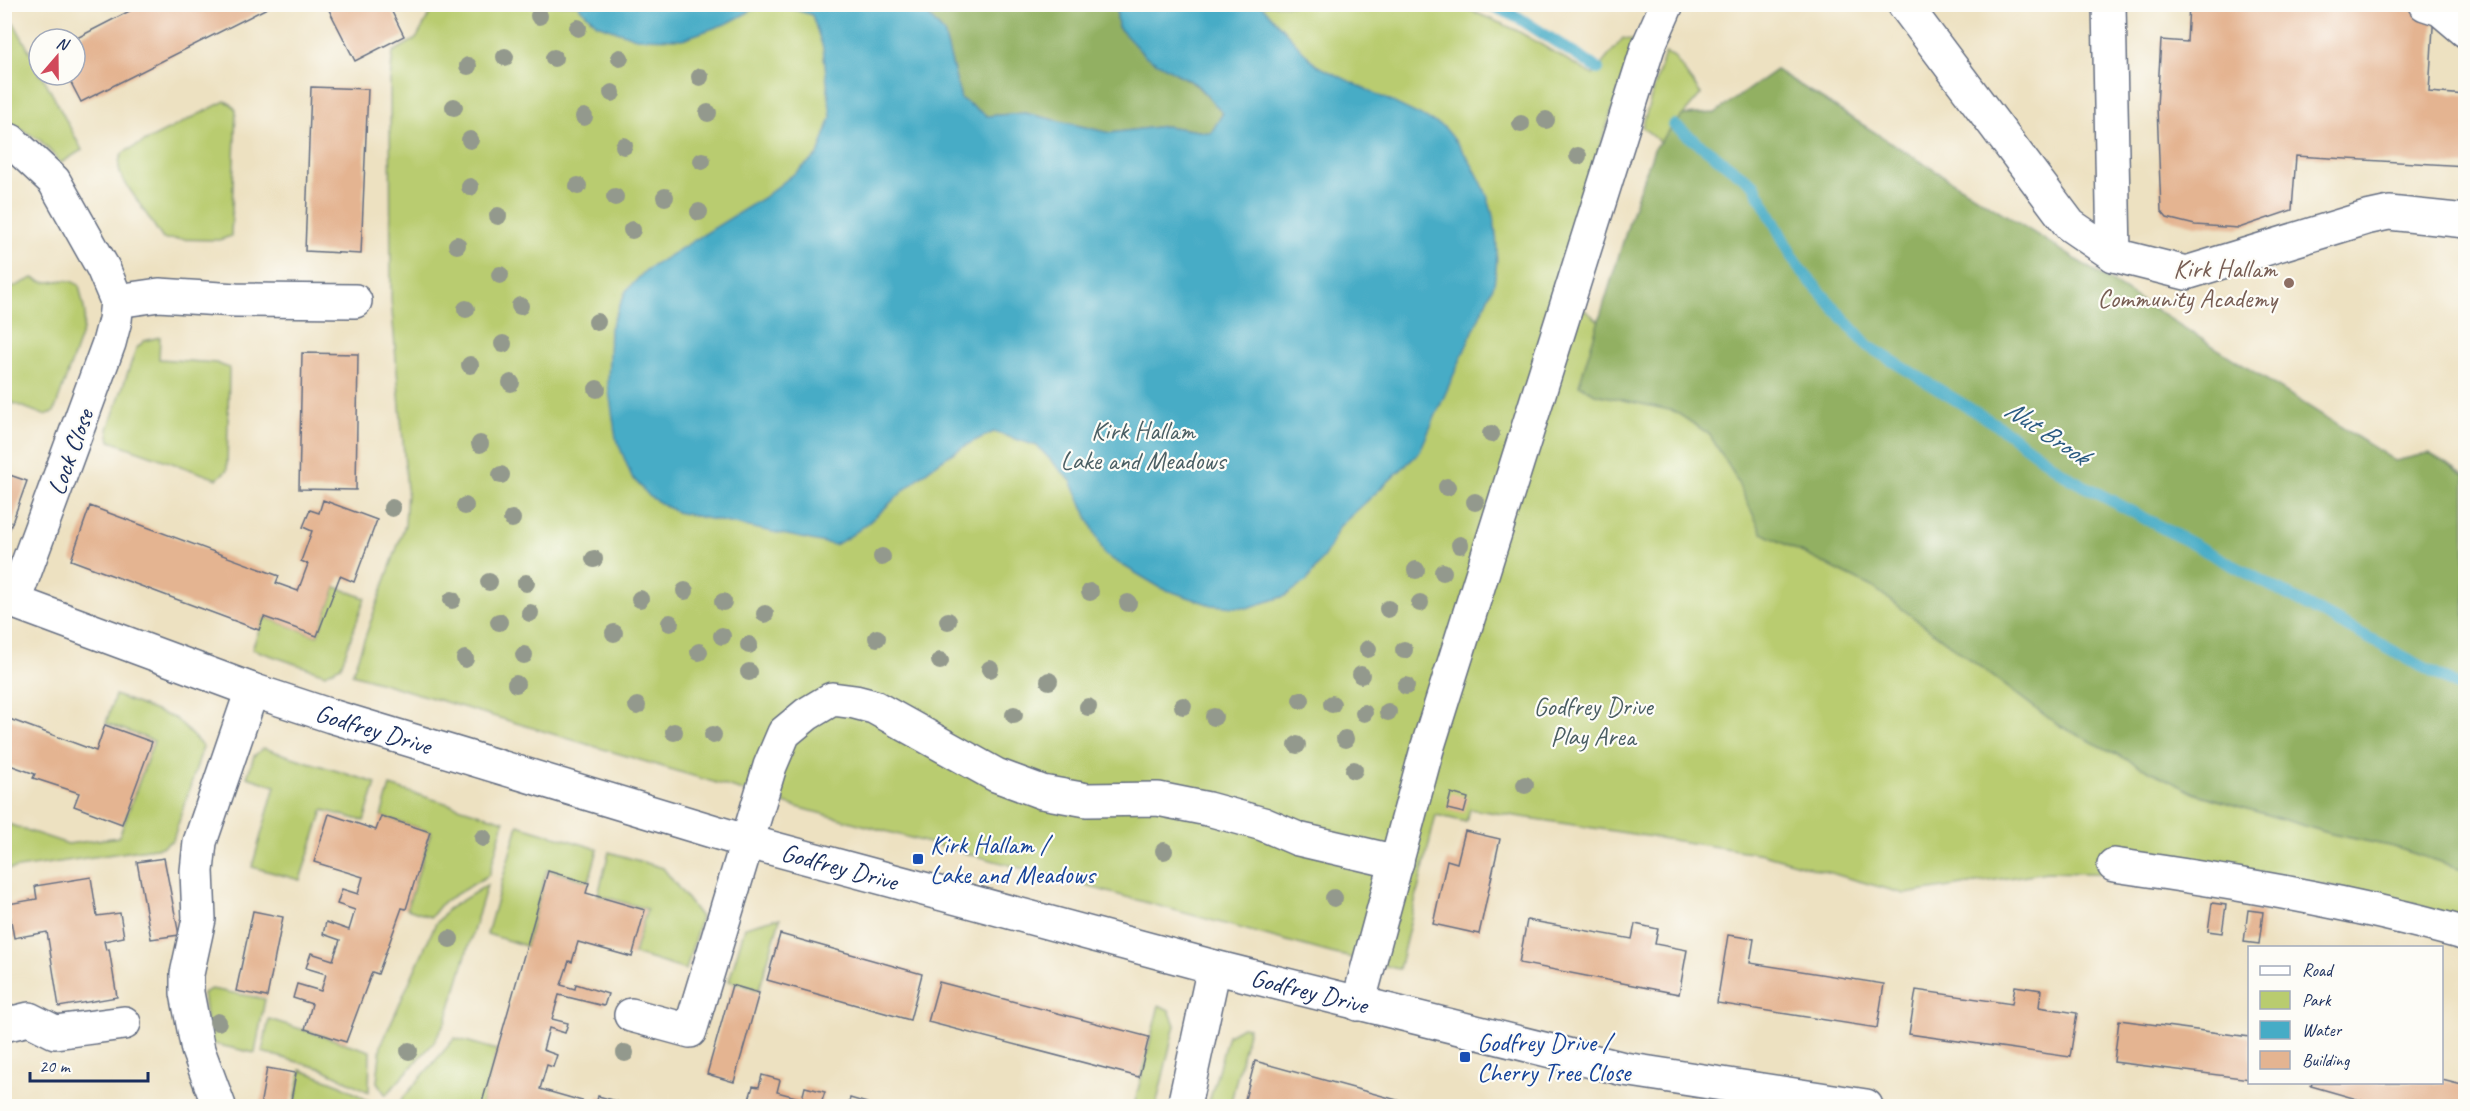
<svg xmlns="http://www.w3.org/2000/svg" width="2470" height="1111" font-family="Caveat,sans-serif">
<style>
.green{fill:#b9cc6f;stroke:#6a7e66;stroke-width:1.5}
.forest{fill:#92b062;stroke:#567060;stroke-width:1.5}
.water{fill:#46acc6;stroke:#306e92;stroke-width:1.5}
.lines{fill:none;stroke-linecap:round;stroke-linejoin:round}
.stream{stroke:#46acc6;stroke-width:12}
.building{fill:#e4b491}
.minor-casing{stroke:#646d81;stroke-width:36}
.minor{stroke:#fff;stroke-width:33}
.tree{fill:#93998d}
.education-dot{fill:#8d6e63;stroke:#fdfcf7;stroke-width:2}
.transit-dot{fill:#1a4fb4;stroke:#fdfcf7;stroke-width:2}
.labels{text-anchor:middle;stroke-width:4.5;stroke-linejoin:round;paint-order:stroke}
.education-label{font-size:26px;fill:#785e54;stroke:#fdfcf7;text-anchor:end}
.park-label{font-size:26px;fill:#4a5e63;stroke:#fdfcf7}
.street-label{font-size:26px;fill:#1b2f5e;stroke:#fdfcf7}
.transit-label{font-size:26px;fill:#164399;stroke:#fdfcf7;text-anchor:start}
.water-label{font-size:27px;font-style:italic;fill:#2a5b82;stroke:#fdfcf7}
</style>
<rect width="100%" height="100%" fill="#fdfcf7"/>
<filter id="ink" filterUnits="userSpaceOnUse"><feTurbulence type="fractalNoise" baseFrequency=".0167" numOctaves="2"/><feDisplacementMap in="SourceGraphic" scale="12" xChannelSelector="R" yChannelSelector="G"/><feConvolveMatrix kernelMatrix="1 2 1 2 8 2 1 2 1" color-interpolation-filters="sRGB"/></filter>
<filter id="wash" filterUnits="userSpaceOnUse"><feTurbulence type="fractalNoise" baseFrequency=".008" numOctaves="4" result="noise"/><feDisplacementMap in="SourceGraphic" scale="24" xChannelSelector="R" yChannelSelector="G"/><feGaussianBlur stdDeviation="1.35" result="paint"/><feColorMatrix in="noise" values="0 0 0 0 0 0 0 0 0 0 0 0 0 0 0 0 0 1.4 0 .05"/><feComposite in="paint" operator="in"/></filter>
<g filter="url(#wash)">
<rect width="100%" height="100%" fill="#ede1c1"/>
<!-- green -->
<g class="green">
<path d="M427 5H1458L1516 30 1593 75 1623 38 1635 41 1554 286 2130 735 2194 793 2332 834 2394 847 2465 870V922L2411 903 2130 847 2124 874 2047 872 1905 894 1763 854 1470 809 1466 822 1436 815 1399 969 1331 953 797 807 352 674 405 525 407 490 391 299 390 80 393 52 416 39 431 12Z"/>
<path d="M14 23 39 69V75H42L82 150 61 163 40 140 5 120 4 28Z"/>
<path d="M1665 53 1673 56 1701 94 1660 142 1642 127Z"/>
<path d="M225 101 231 104 236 110 231 236 220 240 163 239 122 178C118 169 117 160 124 152Z"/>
<path d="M33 278C51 289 61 273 79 285L85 313 83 330 54 412 44 415 5 400V291Z"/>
<path d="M160 337 159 359 216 363 229 368 227 470 217 479 110 441 108 429 136 349 144 341Z"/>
<path d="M336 587 365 598 341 666 325 674 252 649 264 617 317 636Z"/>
<path d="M115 695 176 719 203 747 173 840 162 847 5 870V823L68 844 119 837 154 741 106 723Z"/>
<path d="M263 748 376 783 364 821 323 810 300 880 252 867 275 786 247 777 254 756Z"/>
<path d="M390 786 504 821 489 875 443 902 431 917 407 909 431 832 381 816Z"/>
<path d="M518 825 598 849 589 881 547 870 526 946 487 934Z"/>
<path d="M609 852 663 868 701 917 686 970 634 954 647 909 598 895Z"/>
<path d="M487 885 446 1021 434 1042 386 1095 377 1082 381 1045 435 925 448 909Z"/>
<path d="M774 919H780L759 990 729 981 745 927Z"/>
<path d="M211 989 265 999 255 1053 209 1043 203 993Z"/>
<path d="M1159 1005 1169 1010 1175 1025 1156 1106H1134Z"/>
<path d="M269 1019 370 1051 369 1092 323 1069 262 1052Z"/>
<path d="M1242 1027 1249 1028 1230 1106H1208L1228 1035Z"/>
<path d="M455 1038 497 1050 481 1106H396Z"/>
<path d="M301 1070 341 1085 370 1102 371 1106H294Z"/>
</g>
<!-- forest -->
<g class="forest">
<path d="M919 5H1116L1118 27 1145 55 1196 85 1223 113 1212 133 1165 126 1110 133 1025 113 987 116 961 99 944 33Z"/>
<path d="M1776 70 2395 461 2429 453 2465 475V870L2394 847 2332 834 2194 793 2058 725 1874 588 1762 533 1732 471 1709 434 1674 411 1595 394 1579 385 1638 193 1655 147 1683 115 1715 113Z"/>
</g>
<!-- water -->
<g class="water">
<path d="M577 5H762L728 23 683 39 636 38 597 24Z"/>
<path d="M780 5H919L944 33 961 99 987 116 1025 113 1110 133 1165 126 1211 133 1223 113 1196 84 1145 56 1118 27 1116 5H1261L1316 65 1444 127C1485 174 1505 222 1494 284L1419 453 1339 527 1328 550 1307 581 1285 596 1247 608 1211 605 1161 588 1105 555 1071 481 1037 446 994 432C965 444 939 460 915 481 886 505 869 527 835 545L676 512 650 497 632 477 616 438 608 384 610 328 626 291 646 270 763 198 818 155 831 117 823 48 812 15Z"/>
</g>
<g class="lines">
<!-- stream -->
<g class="stream">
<path d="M1489 4 1519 18 1598 69"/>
<path d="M1674 125 1754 185 1798 267 1868 346 2000 427 2071 479 2466 690"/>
</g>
</g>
<g id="blocks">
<!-- building -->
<g class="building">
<path d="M143 4H275L81 102 67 75H75V39Z"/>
<path d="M326 4H388L404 36 355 61Z"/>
<path d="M2189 4H2322L2434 11 2429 92 2466 95V166L2296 156 2292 210 2239 228 2195 225 2167 218 2161 211 2157 106 2161 40 2187 42Z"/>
<path d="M311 87 368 89 361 254 305 251Z"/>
<path d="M4 205 11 218 4 222Z"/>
<path d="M302 353 358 354 356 490 299 489Z"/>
<path d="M4 473 27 481 8 534 4 533Z"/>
<path d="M323 500 377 520 354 582 340 576 317 636 264 617 259 630 71 560 90 506 279 576 276 583 298 591 308 564 301 561 312 531 303 527 310 510 319 513Z"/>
<path d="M4 717 96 751 105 725 152 742 122 824 74 806 79 793 33 778 35 774 4 763Z"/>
<path d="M1451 793 1468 798 1464 813 1447 809Z"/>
<path d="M329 814 376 830 381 816 430 832 406 909 402 908 378 974 372 972 346 1042 305 1029 312 1004 293 998 297 984 321 991 326 974 306 968 311 953 333 960 340 940 323 934 326 922 349 930 355 910 337 904 342 889 358 894 363 877 314 862Z"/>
<path d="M1465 831 1500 839 1479 934 1433 924 1447 860 1457 863Z"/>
<path d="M164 858 179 935 151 939 137 862Z"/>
<path d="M548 871 589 883 586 893 645 910 632 957 578 942 572 962 569 961 561 985 575 989 576 984 608 994 604 1006 559 995 552 1019 568 1023 565 1033 549 1028 543 1050 557 1055 553 1067 547 1065 540 1089 596 1105 598 1096 617 1101 616 1106H481Z"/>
<path d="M91 877 97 916 120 913 124 937 104 941 106 950 109 949 117 997 59 1007 47 932 14 938 8 904 37 899 35 886Z"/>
<path d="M2212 903 2226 905 2222 933 2208 931Z"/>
<path d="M2248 910 2263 912 2259 944 2244 942Z"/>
<path d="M253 911 283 917 267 997 236 991Z"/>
<path d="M1527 920 1632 939 1635 924 1658 929 1655 944 1687 950 1679 994 1519 963Z"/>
<path d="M780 934 922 974 910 1020 767 980Z"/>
<path d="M1728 935 1754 939 1750 963 1884 984 1877 1028 1717 1003Z"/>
<path d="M939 982 1149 1037 1139 1077 928 1022Z"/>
<path d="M732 985 759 993 734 1082 707 1074Z"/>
<path d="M2015 986 2041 990 2039 1007 2077 1013 2070 1057 1909 1034 1916 990 2012 1004Z"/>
<path d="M2119 1020 2250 1037V1079L2114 1062Z"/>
<path d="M1255 1061 1419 1106H1258L1244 1103Z"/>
<path d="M267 1068 296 1073 290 1106H260Z"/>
<path d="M762 1075 780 1080 777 1092 796 1097 802 1099 805 1087 825 1092 821 1104 829 1106H747L753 1086 759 1087Z"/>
<path d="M2442 1080 2466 1086V1106H2381L2311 1086 2312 1083H2442Z"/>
<path d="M850 1098 867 1103V1106H848Z"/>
</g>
</g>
</g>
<g filter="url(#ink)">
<use href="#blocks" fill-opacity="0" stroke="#646d81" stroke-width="1.5"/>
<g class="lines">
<defs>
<g id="minor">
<path d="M1904 4 2070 225 2114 255 2186 273 2366 218 2389 213 2466 221"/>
<path d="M2109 4 2114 255"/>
<path d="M2425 4 2440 9 2466 31"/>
<path d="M4 138 11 141 54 181 103 268 117 301 115 320 109 343 14 601"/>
<path d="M117 301 159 295 236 300 355 301"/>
<path id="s1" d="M4 598 252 690 331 716 745 841 1214 967 1624 1069 1866 1106"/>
<path d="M2114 865C2232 882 2350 901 2466 934"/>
<path d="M1358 1004 1427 749 1648 47 1667 4"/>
<path d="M631 1015 690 1031 770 766 784 733 807 714 832 699 855 702 874 707 996 775 1042 792 1087 800 1158 799 1208 809 1263 824 1298 839 1397 862"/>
<path d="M4 1025 29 1019 55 1032 124 1023"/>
<path d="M219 1106 198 1050 187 993V974L199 919 197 871 200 842 252 690"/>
<path d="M1184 1106 1214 967"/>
</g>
</defs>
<!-- minor casing -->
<use href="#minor" class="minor-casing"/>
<!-- minor -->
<use href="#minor" class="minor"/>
</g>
<!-- trees -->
<g class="tree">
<circle cx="539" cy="16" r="9"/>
<circle cx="578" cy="28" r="9"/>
<circle cx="505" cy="57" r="9"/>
<circle cx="554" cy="58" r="9"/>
<circle cx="620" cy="58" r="9"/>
<circle cx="468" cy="66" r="9"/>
<circle cx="700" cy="77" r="9"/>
<circle cx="612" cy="93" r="9"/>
<circle cx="454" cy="107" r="9"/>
<circle cx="708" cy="113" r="9"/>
<circle cx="584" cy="117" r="9"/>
<circle cx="1546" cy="120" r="9"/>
<circle cx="1521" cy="124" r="9"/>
<circle cx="470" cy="140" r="9"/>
<circle cx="624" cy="146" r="9"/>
<circle cx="1578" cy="156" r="9"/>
<circle cx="702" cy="161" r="9"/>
<circle cx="578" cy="186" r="9"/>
<circle cx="470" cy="187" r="9"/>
<circle cx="615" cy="197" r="9"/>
<circle cx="665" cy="197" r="9"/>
<circle cx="699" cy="212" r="9"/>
<circle cx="498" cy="216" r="9"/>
<circle cx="632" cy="230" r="9"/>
<circle cx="457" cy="245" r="9"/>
<circle cx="500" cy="275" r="9"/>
<circle cx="520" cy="306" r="9"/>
<circle cx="466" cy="309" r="9"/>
<circle cx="597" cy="322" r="9"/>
<circle cx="503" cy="344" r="9"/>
<circle cx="470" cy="365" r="9"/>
<circle cx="511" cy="383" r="9"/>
<circle cx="597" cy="389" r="9"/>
<circle cx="1491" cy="434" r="9"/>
<circle cx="480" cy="444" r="9"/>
<circle cx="501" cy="475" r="9"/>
<circle cx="1447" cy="487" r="9"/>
<circle cx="1475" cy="502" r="9"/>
<circle cx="465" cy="506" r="9"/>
<circle cx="392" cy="508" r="9"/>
<circle cx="512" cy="519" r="9"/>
<circle cx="1460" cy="545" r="9"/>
<circle cx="882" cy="557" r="9"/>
<circle cx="594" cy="559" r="9"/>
<circle cx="1416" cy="570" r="9"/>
<circle cx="1443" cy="572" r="9"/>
<circle cx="489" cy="582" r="9"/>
<circle cx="526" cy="583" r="9"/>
<circle cx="685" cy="591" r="9"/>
<circle cx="1090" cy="592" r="9"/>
<circle cx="640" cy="599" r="9"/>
<circle cx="452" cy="600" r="9"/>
<circle cx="723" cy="602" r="9"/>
<circle cx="1128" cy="603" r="9"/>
<circle cx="1420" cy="603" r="9"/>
<circle cx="1388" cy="609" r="9"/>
<circle cx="530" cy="613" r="9"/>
<circle cx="765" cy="614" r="9"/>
<circle cx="948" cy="621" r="9"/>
<circle cx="499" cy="622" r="9"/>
<circle cx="670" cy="623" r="9"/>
<circle cx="614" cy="633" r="9"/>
<circle cx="722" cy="636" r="9"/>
<circle cx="877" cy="638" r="9"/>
<circle cx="749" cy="645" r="9"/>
<circle cx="1368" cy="649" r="9"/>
<circle cx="1404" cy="650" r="9"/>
<circle cx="699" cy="652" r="9"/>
<circle cx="524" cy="655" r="9"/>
<circle cx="465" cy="659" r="9"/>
<circle cx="940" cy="661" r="9"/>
<circle cx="990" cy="669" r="9"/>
<circle cx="749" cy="672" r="9"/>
<circle cx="1361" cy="675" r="9"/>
<circle cx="1049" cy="681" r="9"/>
<circle cx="516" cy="684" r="9"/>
<circle cx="1406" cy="686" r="9"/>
<circle cx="1301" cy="700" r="9"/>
<circle cx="1332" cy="704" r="9"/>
<circle cx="637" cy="706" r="9"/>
<circle cx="1183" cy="706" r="9"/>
<circle cx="1088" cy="707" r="9"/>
<circle cx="1388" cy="712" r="9"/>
<circle cx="1364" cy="713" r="9"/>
<circle cx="1014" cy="715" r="9"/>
<circle cx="1214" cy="717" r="9"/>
<circle cx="674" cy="732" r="9"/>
<circle cx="713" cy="735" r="9"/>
<circle cx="1345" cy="739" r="9"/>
<circle cx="1297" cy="745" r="9"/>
<circle cx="1354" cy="770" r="9"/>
<circle cx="1525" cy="785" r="9"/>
<circle cx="483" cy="838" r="9"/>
<circle cx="1164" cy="851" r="9"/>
<circle cx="1334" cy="898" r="9"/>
<circle cx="450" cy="939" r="9"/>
<circle cx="218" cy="1022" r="9"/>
<circle cx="409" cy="1051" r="9"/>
<circle cx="625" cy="1053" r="9"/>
</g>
</g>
<!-- markers -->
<circle class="education-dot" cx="2289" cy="283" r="6"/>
<g class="transit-dot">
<rect x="912" y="853" width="12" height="12" rx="3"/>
<rect x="1459" y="1051" width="12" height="12" rx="3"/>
</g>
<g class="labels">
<!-- education labels -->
<g class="education-label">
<text x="2277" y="277">Kirk Hallam<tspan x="2277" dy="30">Community Academy</tspan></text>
</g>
<!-- park labels -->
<g class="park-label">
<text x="1143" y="439">Kirk Hallam<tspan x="1143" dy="30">Lake and Meadows</tspan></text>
<text x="1593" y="715">Godfrey Drive<tspan x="1593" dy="30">Play Area</tspan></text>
</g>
<!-- street labels -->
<g class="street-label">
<text transform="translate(70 452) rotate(-70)" y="9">Lock Close</text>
<text dy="9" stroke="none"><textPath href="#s1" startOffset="392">Godfrey Drive</textPath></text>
<text dy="9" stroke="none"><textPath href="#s1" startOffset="878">Godfrey Drive</textPath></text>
<text dy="9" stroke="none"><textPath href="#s1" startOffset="1364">Godfrey Drive</textPath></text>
</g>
<!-- transit labels -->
<g class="transit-label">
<text x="930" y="853">Kirk Hallam /<tspan x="930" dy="30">Lake and Meadows</tspan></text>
<text x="1477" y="1051">Godfrey Drive /<tspan x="1477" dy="30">Cherry Tree Close</tspan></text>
</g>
<!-- water labels -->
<g class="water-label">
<text transform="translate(2047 432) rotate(34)" y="9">Nut Brook</text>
</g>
</g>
<!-- margin -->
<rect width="2470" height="1111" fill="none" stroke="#fdfcf7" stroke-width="24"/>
<!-- legend -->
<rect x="2248" y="946" width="195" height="138" fill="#fdfcf7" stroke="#a3aaba" stroke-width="1.5"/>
<rect x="2260" y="966" width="30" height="9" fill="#ffffff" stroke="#a3aaba" stroke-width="1.5"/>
<text x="2302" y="976" font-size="18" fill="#1b2f5e">Road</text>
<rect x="2260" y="991" width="30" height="18" fill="#b9cc6f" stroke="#a3aaba" stroke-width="1.5"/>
<text x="2302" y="1006" font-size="18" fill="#1b2f5e">Park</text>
<rect x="2260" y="1021" width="30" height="18" fill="#46acc6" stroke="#a3aaba" stroke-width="1.5"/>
<text x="2302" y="1036" font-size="18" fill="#1b2f5e">Water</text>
<rect x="2260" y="1051" width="30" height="18" fill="#e4b491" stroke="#a3aaba" stroke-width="1.5"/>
<text x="2302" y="1066" font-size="18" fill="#1b2f5e">Building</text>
<!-- north arrow -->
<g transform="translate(57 57) rotate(20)"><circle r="28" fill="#fdfcf7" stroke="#a3aaba" stroke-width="1.5"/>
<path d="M0-4.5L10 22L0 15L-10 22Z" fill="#d1495b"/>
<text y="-9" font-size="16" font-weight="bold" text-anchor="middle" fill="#1b2f5e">N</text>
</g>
<!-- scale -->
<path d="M30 1072v9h118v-9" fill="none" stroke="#1b2f5e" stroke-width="3"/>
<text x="39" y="1072" font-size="18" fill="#1b2f5e" stroke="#fdfcf7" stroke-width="4.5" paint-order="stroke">20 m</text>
</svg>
